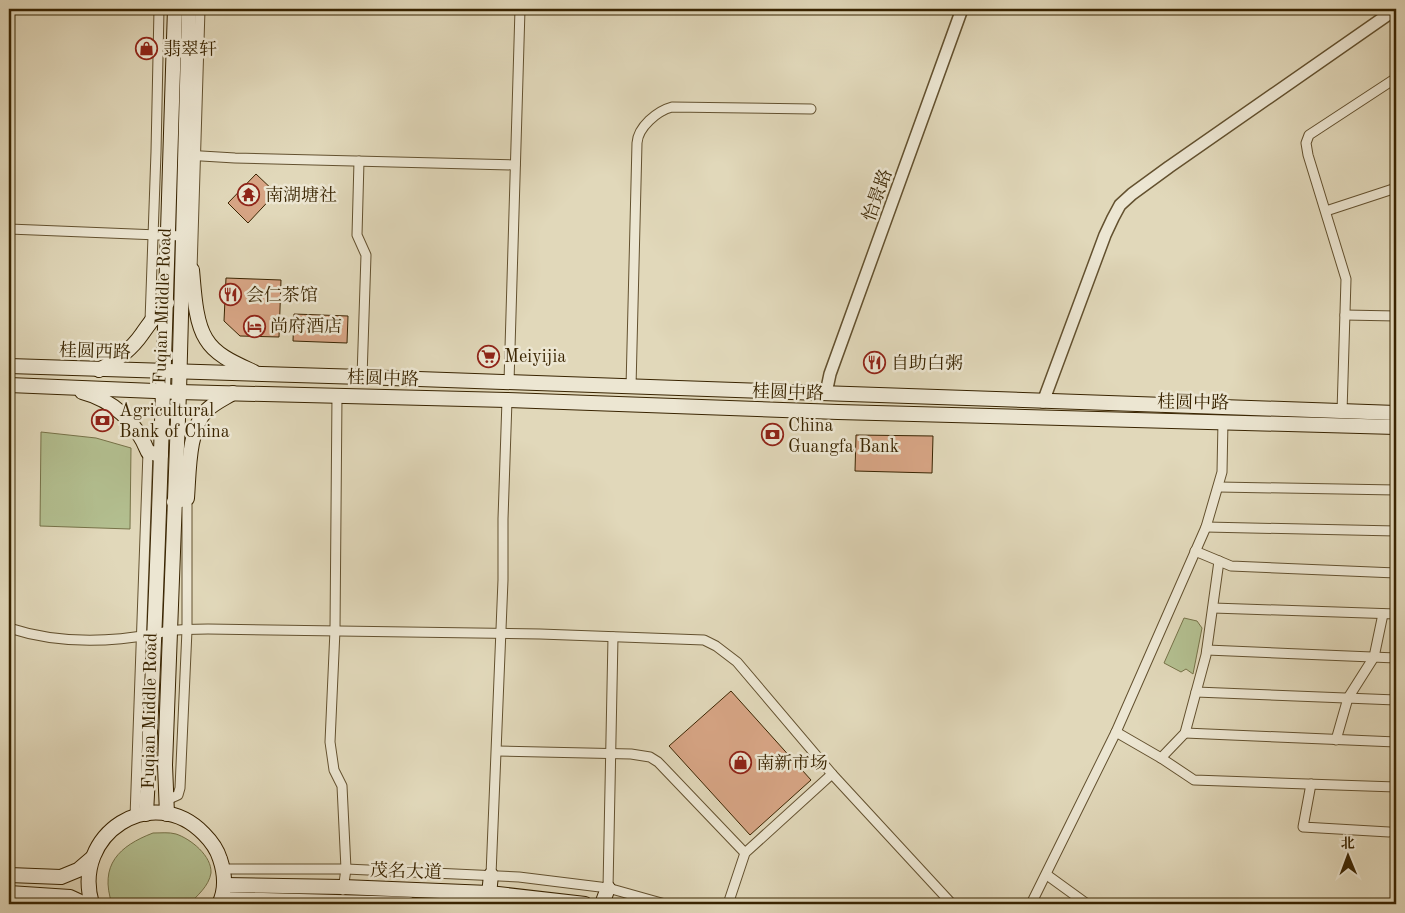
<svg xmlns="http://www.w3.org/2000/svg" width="1405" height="913" font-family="'Old Standard TT','Noto Serif SC',serif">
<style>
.green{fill:#b3bf90;stroke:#767248}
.building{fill:#d7a585;stroke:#392401}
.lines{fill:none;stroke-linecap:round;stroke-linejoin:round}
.minor-casing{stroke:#63512f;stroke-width:11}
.tertiary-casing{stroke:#63512f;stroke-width:14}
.secondary-casing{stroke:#392401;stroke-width:16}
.minor{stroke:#ece6d2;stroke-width:9}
.tertiary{stroke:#ece6d2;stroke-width:11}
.secondary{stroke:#ece6d2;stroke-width:14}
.labels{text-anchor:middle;stroke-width:5;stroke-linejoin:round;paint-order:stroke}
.poi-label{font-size:18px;fill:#392401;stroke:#ece6d2;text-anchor:start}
.street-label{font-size:18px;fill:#392401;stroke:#ece6d2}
</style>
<rect width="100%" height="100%" fill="#e1d8ba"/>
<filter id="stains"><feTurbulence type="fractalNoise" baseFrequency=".004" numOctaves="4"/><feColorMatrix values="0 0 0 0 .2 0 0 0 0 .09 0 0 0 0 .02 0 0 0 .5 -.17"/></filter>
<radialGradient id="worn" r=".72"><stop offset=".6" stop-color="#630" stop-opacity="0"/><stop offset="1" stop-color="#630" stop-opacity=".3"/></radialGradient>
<!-- green -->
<g class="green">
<path d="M41 432 96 438 131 448 130 529 40 526Z"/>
<path d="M1184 618 1197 621 1202 628 1193 674 1186 669 1181 672 1164 663Z"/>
<path d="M153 833C161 833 169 832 176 834 191 839 212 856 211 873 209 886 197 896 189 904H112C99 865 119 846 153 833Z"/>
</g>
<!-- building -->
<g class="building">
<path d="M256 174 276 193 248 223 228 203Z"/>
<path d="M226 278 281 280 279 337 240 336 224 321Z"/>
<path d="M294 314 348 316 347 343 293 341Z"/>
<path d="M856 435 933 436 932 473 855 471Z"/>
<path d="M731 691 811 780 750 835 669 746Z"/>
</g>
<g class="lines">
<defs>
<g id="minor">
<path d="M185 155 235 158 515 165"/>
<path d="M359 161 357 235 366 255 362 377"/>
<path d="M1326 211 1396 188"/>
<path d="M9 229 183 236"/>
<path d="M192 270 200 9"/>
<path d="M1345 315 1396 316"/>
<path d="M150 321 156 152 159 9"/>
<path d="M509 382 520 9"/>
<path d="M631 387 637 143C638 127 657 111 672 107L811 109"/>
<path d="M337 395 335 630 330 742 334 770 342 786 346 869 343 890"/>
<path d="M1342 412 1346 279 1308 155 1306 143 1309 135 1396 78"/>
<path d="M1219 487 1396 490"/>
<path d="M1206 527 1396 531"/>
<path d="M1195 551 1231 566 1396 573"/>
<path d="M1213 608 1396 614"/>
<path d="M9 628C55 643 106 643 154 634 159 634 164 631 169 631 182 629 195 629 208 629L540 634 704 640 716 646 737 662 832 774 952 904"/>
<path d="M1207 650 1396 658"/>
<path d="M1196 692 1396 700"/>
<path d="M1116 732 1161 758 1194 780 1396 787"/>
<path d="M1185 733 1396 742"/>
<path d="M1336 740 1348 698 1374 657 1383 614"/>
<path d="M497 751 631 754 650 757 658 762 745 853"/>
<path d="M1161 758 1185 733 1206 655 1219 561"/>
<path d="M1311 784 1303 827 1389 832"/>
<path d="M167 800 178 795 180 788 187 630V498"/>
<path d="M135 817 148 452"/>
<path d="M223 869H346L519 877 608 888 665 904"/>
<path d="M491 875 503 580V519L507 400"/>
<path d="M1047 875 1087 904"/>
<path d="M608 888 613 637"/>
<path d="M728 904 745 853 832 774"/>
<path d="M1031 904 1116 732 1206 527 1222 472 1223 421"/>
</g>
<g id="tertiary">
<path d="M826 393 830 374 962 9"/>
<path d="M1043 402 1105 235 1113 218 1120 205 1132 194 1169 167 1396 9"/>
</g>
<g id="secondary">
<path d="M192 270C194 290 195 322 206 339 216 356 237 364 254 372"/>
<path d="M9 366 362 377 1396 413"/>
<path d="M99 370C116 361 131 350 142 334 150 323 157 312 167 303"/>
<path d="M9 385 179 392 507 400 838 412 1396 427"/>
<path d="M82 392C113 400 136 422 148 452L161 455"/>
<path d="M174 502 187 498C189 473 188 428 207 410 214 403 225 398 233 393"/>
<path d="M146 814C160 546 166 277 175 9"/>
<path d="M167 814 165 765 179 392 189 9"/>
<path d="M9 875 61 877 78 870 92 858"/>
<path d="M224 885 343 887 489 893 585 904"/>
<path d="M9 893 70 897 85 904"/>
<path d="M222 899 409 904"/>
<path d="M92 904C71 834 153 781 204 834 211 841 217 849 220 859 225 874 226 890 219 904"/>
<path d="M488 904 491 875"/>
<path d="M602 904 608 888"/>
</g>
</defs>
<!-- minor casing -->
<use href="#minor" class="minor-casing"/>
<!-- tertiary casing -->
<use href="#tertiary" class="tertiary-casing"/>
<!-- secondary casing -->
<use href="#secondary" class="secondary-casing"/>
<!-- minor -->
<use href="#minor" class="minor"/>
<!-- tertiary -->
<use href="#tertiary" class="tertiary"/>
<!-- secondary -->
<use href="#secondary" class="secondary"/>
</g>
<!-- icons -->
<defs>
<symbol id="shop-ring" viewBox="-11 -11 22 22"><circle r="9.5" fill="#ece6d2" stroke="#8f2418" stroke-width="1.5"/><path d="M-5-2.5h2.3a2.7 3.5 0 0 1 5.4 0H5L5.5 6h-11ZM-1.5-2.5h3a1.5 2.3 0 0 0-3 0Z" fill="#8f2418"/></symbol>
<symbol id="temple-ring" viewBox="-11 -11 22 22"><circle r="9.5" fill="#ece6d2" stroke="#8f2418" stroke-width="1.5"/><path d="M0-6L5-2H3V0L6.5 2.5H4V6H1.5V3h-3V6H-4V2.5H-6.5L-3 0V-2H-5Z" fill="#8f2418"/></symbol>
<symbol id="restaurant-ring" viewBox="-11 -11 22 22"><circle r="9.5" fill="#ece6d2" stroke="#8f2418" stroke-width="1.5"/><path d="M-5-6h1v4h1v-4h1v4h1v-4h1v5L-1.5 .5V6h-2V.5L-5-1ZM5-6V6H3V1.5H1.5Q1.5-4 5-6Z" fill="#8f2418"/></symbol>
<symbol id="hotel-ring" viewBox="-11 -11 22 22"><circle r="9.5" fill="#ece6d2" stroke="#8f2418" stroke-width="1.5"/><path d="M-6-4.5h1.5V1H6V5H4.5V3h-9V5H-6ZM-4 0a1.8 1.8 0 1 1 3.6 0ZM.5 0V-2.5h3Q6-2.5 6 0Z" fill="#8f2418"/></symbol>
<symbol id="supermarket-ring" viewBox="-11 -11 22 22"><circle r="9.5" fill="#ece6d2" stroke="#8f2418" stroke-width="1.5"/><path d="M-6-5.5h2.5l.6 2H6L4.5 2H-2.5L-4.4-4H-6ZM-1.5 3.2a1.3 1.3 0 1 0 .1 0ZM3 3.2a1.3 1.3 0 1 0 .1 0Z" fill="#8f2418"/></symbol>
<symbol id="bank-ring" viewBox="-11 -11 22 22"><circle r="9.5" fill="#ece6d2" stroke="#8f2418" stroke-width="1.5"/><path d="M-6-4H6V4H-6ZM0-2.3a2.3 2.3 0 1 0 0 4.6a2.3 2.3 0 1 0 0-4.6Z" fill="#8f2418"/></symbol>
</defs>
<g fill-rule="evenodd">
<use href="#shop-ring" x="134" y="36" width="25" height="25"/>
<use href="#temple-ring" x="236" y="182" width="25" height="25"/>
<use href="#restaurant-ring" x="218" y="282" width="25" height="25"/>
<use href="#hotel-ring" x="242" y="314" width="25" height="25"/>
<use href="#supermarket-ring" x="476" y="344" width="25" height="25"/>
<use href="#restaurant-ring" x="862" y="350" width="25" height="25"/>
<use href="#bank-ring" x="90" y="408" width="25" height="25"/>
<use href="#bank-ring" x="760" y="422" width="25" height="25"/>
<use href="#shop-ring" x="728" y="750" width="25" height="25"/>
</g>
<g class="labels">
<!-- poi labels -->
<g class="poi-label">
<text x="163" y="55">翡翠轩</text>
<text x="265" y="201">南湖塘社</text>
<text x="246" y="301">会仁茶馆</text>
<text x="270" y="332">尚府酒店</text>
<text x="504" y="362">Meiyijia</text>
<text x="891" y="369">自助白粥</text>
<text x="119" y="416">Agricultural<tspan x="119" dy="21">Bank of China</tspan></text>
<text x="788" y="431">China<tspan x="788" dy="21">Guangfa Bank</tspan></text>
<text x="756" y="769">南新市场</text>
</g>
<!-- street labels -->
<g class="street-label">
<text transform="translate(877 195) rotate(-70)" y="6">怡景路</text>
<text transform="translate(162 306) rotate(-88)" y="6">Fuqian Middle Road</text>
<text transform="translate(95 351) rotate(2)" y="6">桂圆西路</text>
<text transform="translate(383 378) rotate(2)" y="6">桂圆中路</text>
<text transform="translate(788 392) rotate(2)" y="6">桂圆中路</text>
<text transform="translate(1193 402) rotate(1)" y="6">桂圆中路</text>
<text transform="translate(149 711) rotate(-89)" y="6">Fuqian Middle Road</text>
<text transform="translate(406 871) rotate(2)" y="6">茂名大道</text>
</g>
</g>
<!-- margin -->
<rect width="1405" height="913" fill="none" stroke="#e1d8ba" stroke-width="30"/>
<rect x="10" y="10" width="1385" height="893" fill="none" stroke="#392401" stroke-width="2.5"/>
<rect x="15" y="15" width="1375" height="883" fill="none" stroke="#392401"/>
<!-- north arrow -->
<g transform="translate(1348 856) rotate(359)" stroke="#ece6d2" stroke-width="4" paint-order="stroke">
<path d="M0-4L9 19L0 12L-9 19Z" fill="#392401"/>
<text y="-8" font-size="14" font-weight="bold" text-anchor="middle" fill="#392401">北</text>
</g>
<rect width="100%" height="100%" filter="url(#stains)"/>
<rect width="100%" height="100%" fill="url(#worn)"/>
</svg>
